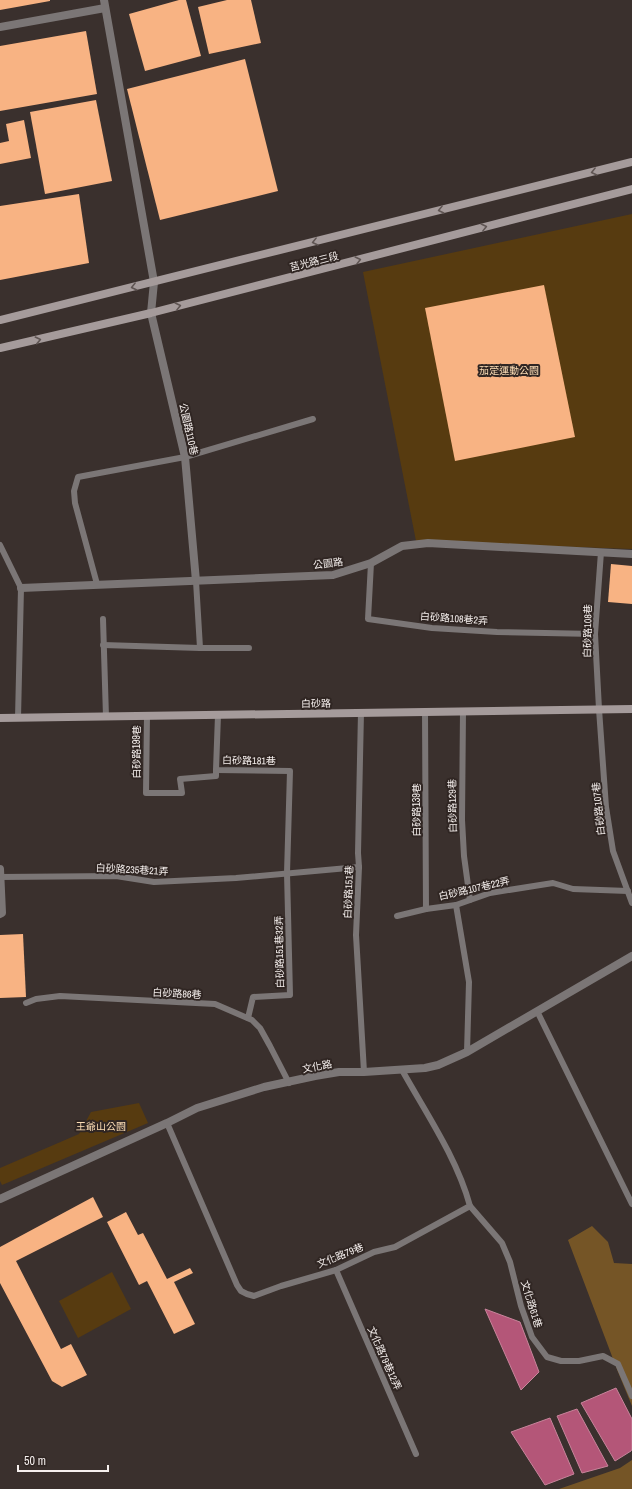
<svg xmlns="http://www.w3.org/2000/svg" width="632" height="1489" font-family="'Archivo Narrow','Noto Sans TC',sans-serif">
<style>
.green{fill:#573b10}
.forest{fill:#755526}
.water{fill:#b45678;stroke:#c8849b}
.building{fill:#f8b383}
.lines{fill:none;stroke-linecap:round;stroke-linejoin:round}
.lane{stroke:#7b7676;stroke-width:6}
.street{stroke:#7b7676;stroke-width:8}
.secondary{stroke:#a59b9b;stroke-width:8}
.oneway{stroke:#5f5553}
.labels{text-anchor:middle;stroke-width:4;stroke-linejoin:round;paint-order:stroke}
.street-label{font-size:10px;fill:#f6f0ee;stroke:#302623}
.park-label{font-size:10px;fill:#fddeb6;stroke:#302623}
</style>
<rect width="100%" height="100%" fill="#3a302d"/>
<!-- green -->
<g class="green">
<path d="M632 214V549L416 541 363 272Z"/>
<path d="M139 1103 148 1123 2 1185 0 1181V1168L79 1134 91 1112Z"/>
<path d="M112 1272 131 1309 78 1338 59 1301Z"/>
</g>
<!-- forest -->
<g class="forest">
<path d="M592 1226 608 1242 614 1263 632 1264V1406L618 1372 568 1240Z"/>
<path d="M632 1460V1489H559L620 1468Z"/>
</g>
<!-- water -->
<g class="water">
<path d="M485 1309 520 1322 539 1372 521 1390Z"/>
<path d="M616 1388 632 1419V1449L631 1451 615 1461 581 1403Z"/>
<path d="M577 1409 608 1466 582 1473 557 1416Z"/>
<path d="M550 1418 574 1474 545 1485 511 1432Z"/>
</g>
<!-- building -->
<g class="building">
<path d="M0 0H50V1L0 10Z"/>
<path d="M179 0H186L201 56 145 71 129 14Z"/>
<path d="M227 0H251L261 43 209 54 198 7Z"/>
<path d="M86 31 97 94 0 111V46Z"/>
<path d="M245 59 278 191 160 220 127 89Z"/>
<path d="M96 100 112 181 45 194 30 112Z"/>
<path d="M24 120 31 158 0 164V143L9 141 6 124Z"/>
<path d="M79 194 89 263 0 280V206Z"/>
<path d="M544 285 575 437 455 461 425 308Z"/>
<path d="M611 564 632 566V604L608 602Z"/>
<path d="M23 934 26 997 0 998V935Z"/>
<path d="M93 1197 103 1217 16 1261 61 1349 71 1344 87 1375 62 1387 52 1381 0 1283V1247Z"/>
<path d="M126 1212 138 1235 143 1233 167 1279 190 1268 193 1273 174 1282 195 1324 174 1334 147 1281 139 1285 107 1222Z"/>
</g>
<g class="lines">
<!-- lane -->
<g class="lane">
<path d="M0 545 21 588 18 718"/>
<path d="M601 552 595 634 599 709 606 807 613 851 632 903"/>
<path d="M371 563 368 619 432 628 497 632 595 634"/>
<path d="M196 581 200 648"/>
<path d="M97 584 75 503 74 491 78 477 185 457 313 419"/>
<path d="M103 619 106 717"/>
<path d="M103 645 200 648H249"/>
<path d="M425 711 426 909"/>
<path d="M463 711 462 820 464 856 470 900"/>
<path d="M361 712 358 853 359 867 356 935 364 1072"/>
<path d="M218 715 216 770 290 771 287 873 290 995 253 997 248 1018"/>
<path d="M147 716 146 793H182L180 779 216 776V770"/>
<path d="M0 877 116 876 154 882 236 878 359 867"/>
<path d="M456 905 469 982 467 1052"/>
<path d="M397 916 426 909 456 905 490 893 553 883 573 889 628 891"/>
<path d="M26 1003 36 999 60 996 215 1004 252 1020 260 1028 270 1046 289 1083"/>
<path d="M537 1011 632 1204"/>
<path d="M167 1123 237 1285 241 1291 247 1294 254 1296 281 1286 336 1270 374 1252 395 1247 470 1206C457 1158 426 1113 402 1070"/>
<path d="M470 1206 502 1243 510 1262 521 1306 532 1337 547 1357 561 1361H579L603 1356 618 1364 632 1396"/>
<path d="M336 1270 416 1454"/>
</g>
<!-- street -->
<g class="street">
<path d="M104 0 154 282 151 313 185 457 196 581"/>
<path d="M0 27 105 8"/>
<path d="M21 588 333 575 371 563 402 546 428 543 632 554"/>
<path d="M0 869 2 913 0 914"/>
<path d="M0 1199 167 1123 197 1108 264 1087 315 1076 339 1072H364L425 1068 438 1065 467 1052 632 956"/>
</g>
<!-- secondary -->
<g class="secondary">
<path d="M0 320 632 162"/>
<path d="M0 348 151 313 632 189"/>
<path d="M0 718 632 709"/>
</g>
</g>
<!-- one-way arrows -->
<defs><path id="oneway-chevron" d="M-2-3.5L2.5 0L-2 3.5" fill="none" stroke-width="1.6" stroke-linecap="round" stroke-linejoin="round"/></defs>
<g class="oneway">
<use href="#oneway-chevron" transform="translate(594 172) rotate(166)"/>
<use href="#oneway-chevron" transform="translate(441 210) rotate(166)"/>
<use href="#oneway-chevron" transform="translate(484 227) rotate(-14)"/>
<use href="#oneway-chevron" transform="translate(315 242) rotate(166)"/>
<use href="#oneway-chevron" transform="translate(358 260) rotate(-14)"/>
<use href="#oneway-chevron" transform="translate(134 287) rotate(166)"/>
<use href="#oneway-chevron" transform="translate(178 306) rotate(-14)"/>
<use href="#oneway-chevron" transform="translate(38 340) rotate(-13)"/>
</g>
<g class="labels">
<!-- street labels -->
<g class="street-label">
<text transform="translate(314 261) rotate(-14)" y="4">莒光路三段</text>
<text transform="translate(189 429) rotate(77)" y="4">公園路110巷</text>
<text transform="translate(328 563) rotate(-7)" y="4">公園路</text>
<text transform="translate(454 618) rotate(4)" y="4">白砂路108巷2弄</text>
<text transform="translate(587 631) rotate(-89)" y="4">白砂路108巷</text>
<text transform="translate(316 703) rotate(-1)" y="4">白砂路</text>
<text transform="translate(136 752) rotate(-90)" y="4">白砂路199巷</text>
<text transform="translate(249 760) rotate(1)" y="4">白砂路181巷</text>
<text transform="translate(452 806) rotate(-91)" y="4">白砂路129巷</text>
<text transform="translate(598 809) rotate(-96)" y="4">白砂路107巷</text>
<text transform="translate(416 810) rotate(-90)" y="4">白砂路139巷</text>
<text transform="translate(132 869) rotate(3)" y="4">白砂路235巷21弄</text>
<text transform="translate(474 888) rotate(-13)" y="4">白砂路107巷22弄</text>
<text transform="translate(348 892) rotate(-88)" y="4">白砂路151巷</text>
<text transform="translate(279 952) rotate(-91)" y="4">白砂路151巷32弄</text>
<text transform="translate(177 993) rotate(3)" y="4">白砂路86巷</text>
<text transform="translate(317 1066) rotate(-11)" y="4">文化路</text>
<text transform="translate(340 1255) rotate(-22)" y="4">文化路79巷</text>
<text transform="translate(532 1304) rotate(73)" y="4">文化路61巷</text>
<text transform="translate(385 1358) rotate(66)" y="4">文化路79巷12弄</text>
</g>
<!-- park labels -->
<g class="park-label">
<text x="509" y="374">茄萣運動公園</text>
<text x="101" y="1130">王爺山公園</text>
</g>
</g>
<!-- scale -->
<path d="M18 1465v6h90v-6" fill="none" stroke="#f6f0ee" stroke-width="2"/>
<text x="24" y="1465" font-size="12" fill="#f6f0ee" stroke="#302623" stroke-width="3" paint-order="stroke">50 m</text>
</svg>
